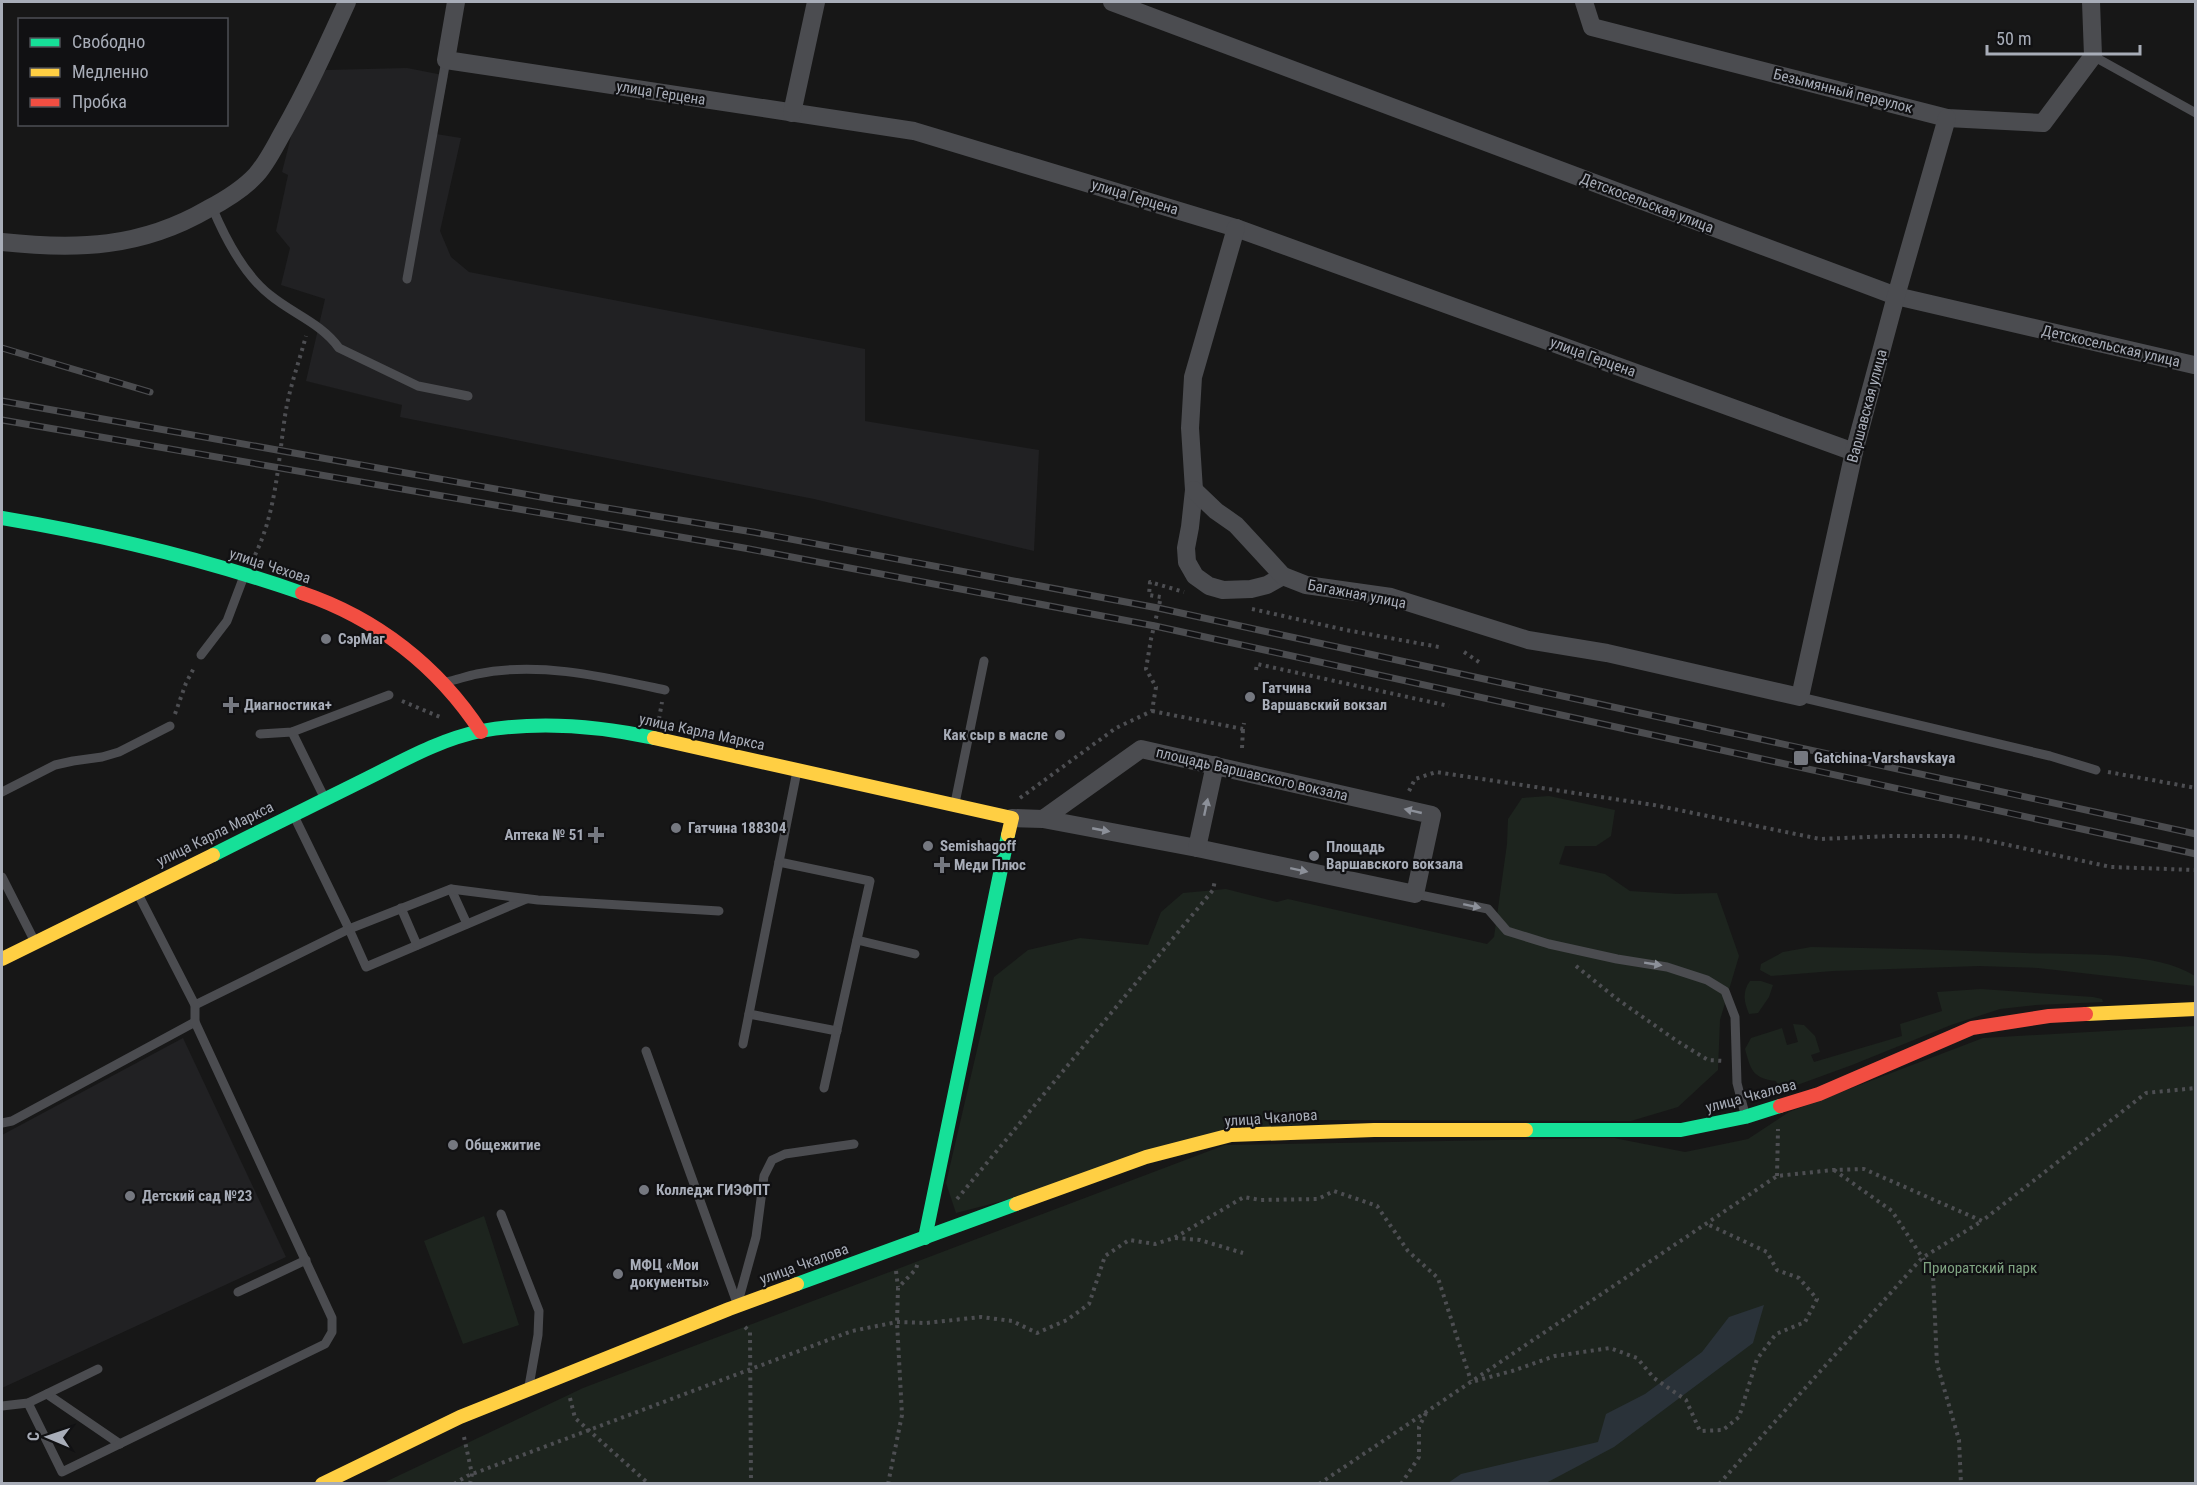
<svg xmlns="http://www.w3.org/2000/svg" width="2197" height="1485" font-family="'Roboto Condensed',sans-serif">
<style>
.built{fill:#212123}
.green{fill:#1d241e}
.water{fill:#2a3239}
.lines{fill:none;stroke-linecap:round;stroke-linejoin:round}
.path{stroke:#4d4e52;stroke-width:4;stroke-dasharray:3 4.5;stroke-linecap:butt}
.lane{stroke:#4b4c50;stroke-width:9}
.street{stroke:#4b4c50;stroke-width:18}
.fast{stroke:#16e098;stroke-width:14}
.slow{stroke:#ffcf43;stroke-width:14}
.jam{stroke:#f24e42;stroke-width:14}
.rail-casing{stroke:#4b4c4f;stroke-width:7}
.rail{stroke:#111113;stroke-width:4.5;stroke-dasharray:14;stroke-linecap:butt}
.oneway{fill:#8c9099}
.poi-dot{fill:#757880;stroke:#111113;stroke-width:2}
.labels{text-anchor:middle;stroke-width:4.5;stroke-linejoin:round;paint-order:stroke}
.street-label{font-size:15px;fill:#a8adb8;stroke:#111113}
.poi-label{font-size:15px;font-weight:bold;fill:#a8adb8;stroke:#111113;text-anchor:start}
.park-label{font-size:15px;fill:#7fa381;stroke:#111113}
</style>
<rect width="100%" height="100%" fill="#171717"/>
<!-- built -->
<g class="built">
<path d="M407 68 448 76 436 134 461 138 440 231 451 257 469 272 865 349V421L1039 450 1034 551 814 499 400 417 402 405 306 381 325 299 281 285 290 248 276 231 288 175 282 172 298 109 326 70Z"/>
<path d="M183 1038 286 1257 2 1388V1135Z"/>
</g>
<!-- green -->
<g class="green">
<path d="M1549 796 1615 810 1611 836 1596 846H1565L1559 864 1605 874 1630 891 1677 894 1717 893 1739 956 1720 1020 1718 1070 1678 1107 1631 1121 1319 1120 956 1213 946 1183 994 977 1028 950 1080 938 1148 945 1161 912 1183 893 1226 889 1277 902 1288 899 1487 944 1494 937 1507 844 1508 819 1522 798Z"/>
<path d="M1811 947C1882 948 1954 950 2025 953 2074 955 2155 950 2195 976V986L2038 968 1979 966 1833 971 1771 976 1760 970 1761 964 1783 952Z"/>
<path d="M1750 981H1761L1773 985 1769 997 1758 1013 1749 1014C1744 1002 1742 992 1750 981Z"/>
<path d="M1981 989 2093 997 2102 999 2103 1002 2036 1005 2000 1009 1951 1025 1852 1065 1789 1088 1780 1089 1776 1081C1752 1078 1751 1070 1745 1049L1751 1038 1782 1028 1787 1045 1798 1042 1793 1024 1804 1025 1815 1036 1820 1052 1811 1055 1814 1062 1902 1036 1900 1024 1942 1011 1937 992Z"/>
<path d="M2195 1026V1483L381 1484 583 1388 1225 1145 1614 1138 1685 1152 1748 1139 1789 1112 1983 1038Z"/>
<path d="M484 1216 519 1325 463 1344 424 1241Z"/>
</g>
<!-- water -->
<path class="water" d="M1764 1305 1753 1343 1614 1447 1546 1483H1448L1461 1474 1598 1442 1606 1414 1645 1394 1702 1352 1729 1317Z"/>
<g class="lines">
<!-- path -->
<g class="path">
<path d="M255 555C276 512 278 464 285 416 289 389 299 362 306 336"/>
<path d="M1252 609 1346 630 1439 647"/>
<path d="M1464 652 1479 662"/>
<path d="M1256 670 1257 664 1449 706"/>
<path d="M402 701 440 717"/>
<path d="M1152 711 1243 729 1244 723"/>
<path d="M175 714 186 683 195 666"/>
<path d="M659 719 662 702"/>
<path d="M1242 748 1243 729"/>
<path d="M2108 772 2196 788"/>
<path d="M1409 791 1415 779 1436 772 1654 805 1820 839 1891 836H1956L1985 840 2111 867 2196 870"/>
<path d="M1020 798 1116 728 1152 711 1156 687 1146 669 1151 639 1161 597 1149 595 1150 582 1184 592"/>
<path d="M1576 966 1617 999 1677 1041 1708 1060 1724 1061"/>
<path d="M1834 1170 1892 1211 1933 1274 1937 1364 1959 1440 1961 1484"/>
<path d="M1777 1176 1778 1129"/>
<path d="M957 1199 1213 890 1215 880"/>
<path d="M1175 1238 1200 1240 1243 1253"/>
<path d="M896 1271 898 1287"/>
<path d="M745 1327 750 1332 751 1484"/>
<path d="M1475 1381 1512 1371 1555 1356 1610 1348 1637 1358 1654 1378 1686 1400 1700 1431 1723 1430 1739 1417 1757 1359 1776 1334 1805 1322 1817 1299 1799 1278 1777 1270 1767 1252 1707 1224"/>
<path d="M570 1398 575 1418 649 1484"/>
<path d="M464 1437 472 1474 470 1484"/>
<path d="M454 1484 467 1476 852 1331 897 1322 926 1323 981 1317 1012 1321 1037 1333 1067 1320 1089 1304 1105 1256 1129 1240 1155 1244 1174 1238 1244 1197 1260 1200 1318 1199 1334 1191 1377 1206 1408 1251 1438 1278 1471 1381"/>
<path d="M888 1484 902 1415 897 1322 898 1288 916 1269 918 1262"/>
<path d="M1319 1484 1777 1176 1833 1170 1864 1169 1982 1221 2146 1093 2196 1088"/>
<path d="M1401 1484 1419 1457V1427L1426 1413"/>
<path d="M1719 1484 1922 1258 1982 1221"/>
</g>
<!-- lane -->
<g class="lane">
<path d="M2093 56 2196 113"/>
<path d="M212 207C225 238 243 274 270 295 293 314 321 323 339 348L418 386 468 396"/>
<path d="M407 279 446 60"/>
<path d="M201 655 227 621 244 576"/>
<path d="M446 682C456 680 467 676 477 674 539 661 605 677 665 690"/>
<path d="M1800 697 2050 756 2096 770"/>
<path d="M292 732 325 799"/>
<path d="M260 734 292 732 389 695"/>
<path d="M2 792 55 765 73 761 102 757 119 752 170 726"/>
<path d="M955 803 984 661"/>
<path d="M294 816 349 929 366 967 526 899"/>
<path d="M779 862 870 881 824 1088"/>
<path d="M2 877 34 940"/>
<path d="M451 889 467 924"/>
<path d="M1415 894 1488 909 1507 931 1549 944 1617 959 1667 967 1707 980 1725 991 1735 1017 1737 1083 1745 1114"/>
<path d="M401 908 417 945"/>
<path d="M857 940 915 954"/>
<path d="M195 1005 349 929 451 889 538 900 719 911"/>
<path d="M749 1014 837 1031"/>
<path d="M743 1044 797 771"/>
<path d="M646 1051 737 1303"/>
<path d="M2 1123 12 1121 195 1022"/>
<path d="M501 1214 539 1311 538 1335 529 1386"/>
<path d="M238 1292 306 1260"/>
<path d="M738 1302 756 1237 764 1176 772 1160 785 1154 854 1144"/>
<path d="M47 1394 120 1444"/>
<path d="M28 1403 62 1472 325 1344 332 1332V1318L195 1022V1005L138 894"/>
<path d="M2 1406 28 1403 98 1369"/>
</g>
<!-- street -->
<g class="street">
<path d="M456 2 446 60 914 131 1236 228 1854 452"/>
<path d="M1112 2 1896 296 2194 365"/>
<path d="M1584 2 1592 27 1947 118 2043 123 2093 56 2091 2"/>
<path d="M792 113 816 2"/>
<path d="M1236 228 1193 377 1190 428 1194 490 1190 527 1186 548 1187 562 1195 576 1209 586 1223 590 1251 589 1267 585 1283 576"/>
<path d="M2 242C77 250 141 248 208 209 225 200 243 189 256 175 267 163 275 146 283 132 307 90 327 46 347 2"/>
<path d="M1194 490 1216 511 1236 525 1283 576 1306 585 1391 597 1528 640 1607 653 1800 697 1854 452 1896 296 1947 118"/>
<path d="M1012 818 1043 819 1197 848 1415 894 1432 815 1141 749 1043 819"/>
<path d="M1197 848 1215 765"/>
</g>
<!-- fast -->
<g class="fast">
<path d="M2 518C104 535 204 559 302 593"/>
<path d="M213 855C264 829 316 804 368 778 404 760 441 739 481 731 537 721 599 726 654 738"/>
<path d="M1526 1130H1681L1745 1117 1780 1106"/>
<path d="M925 1238 1008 835"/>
<path d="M797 1284 1016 1204"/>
</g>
<!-- slow -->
<g class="slow">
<path d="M654 738 1012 818 1008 835"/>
<path d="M2 959 213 855"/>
<path d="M2086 1014 2196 1009"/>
<path d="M1016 1204 1146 1157 1231 1135 1374 1130H1526"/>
<path d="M322 1484 460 1417 729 1309 797 1284"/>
</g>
<!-- jam -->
<g class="jam">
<path d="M302 593C376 618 438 666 481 732"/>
<path d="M1780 1106 1819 1094 1972 1028 2049 1016 2086 1014"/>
</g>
<defs>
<g id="rail">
<path d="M2 348 150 392"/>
<path d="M2 401 558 500 753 532 1158 608 2196 834"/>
<path d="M2 420 744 548 1155 626 2196 854"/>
</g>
</defs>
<!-- rail casing -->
<use href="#rail" class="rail-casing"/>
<!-- rail -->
<use href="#rail" class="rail"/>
</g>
<!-- one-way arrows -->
<defs><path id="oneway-solid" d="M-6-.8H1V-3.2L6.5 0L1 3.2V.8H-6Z" transform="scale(1.5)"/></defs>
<g class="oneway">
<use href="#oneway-solid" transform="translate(1206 807) rotate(-78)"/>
<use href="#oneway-solid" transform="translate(1413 811) rotate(-167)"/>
<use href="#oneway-solid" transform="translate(1101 830) rotate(11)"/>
<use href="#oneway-solid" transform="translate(1299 870) rotate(12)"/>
<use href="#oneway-solid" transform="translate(1472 906) rotate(12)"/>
<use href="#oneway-solid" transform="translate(1653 964) rotate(9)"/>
</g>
<!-- markers -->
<g class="poi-dot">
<circle cx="326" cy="639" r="6"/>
<circle cx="1250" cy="697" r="6"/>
<path d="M228 696h6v6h6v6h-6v6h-6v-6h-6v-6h6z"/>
<circle cx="1060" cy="735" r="6"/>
<rect x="1793" y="750" width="16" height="16" rx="3"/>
<circle cx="676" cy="828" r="6"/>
<path d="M593 826h6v6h6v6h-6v6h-6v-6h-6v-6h6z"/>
<circle cx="928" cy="846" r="6"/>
<circle cx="1314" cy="856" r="6"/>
<path d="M939 856h6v6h6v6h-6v6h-6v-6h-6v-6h6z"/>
<circle cx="453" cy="1145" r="6"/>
<circle cx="644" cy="1190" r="6"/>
<circle cx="130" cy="1196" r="6"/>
<circle cx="618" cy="1274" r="6"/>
</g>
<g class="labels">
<!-- street labels -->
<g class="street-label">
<text transform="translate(1843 91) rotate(14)" y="5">Безымянный переулок</text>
<text transform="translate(661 93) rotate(9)" y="5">улица Герцена</text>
<text transform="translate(1135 197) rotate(17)" y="5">улица Герцена</text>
<text transform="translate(1647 203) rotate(21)" y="5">Детскосельская улица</text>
<text transform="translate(2111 346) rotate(13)" y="5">Детскосельская улица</text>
<text transform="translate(1593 357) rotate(20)" y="5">улица Герцена</text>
<text transform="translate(1867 406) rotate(-75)" y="5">Варшавская улица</text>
<text transform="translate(270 566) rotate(18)" y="5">улица Чехова</text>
<text transform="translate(1357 594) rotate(11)" y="5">Багажная улица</text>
<text transform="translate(702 732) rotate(12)" y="5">улица Карла Маркса</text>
<text transform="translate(1252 774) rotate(13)" y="5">площадь Варшавского вокзала</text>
<text transform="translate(215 834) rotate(-26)" y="5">улица Карла Маркса</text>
<text transform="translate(1751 1096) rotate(-15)" y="5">улица Чкалова</text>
<text transform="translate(1271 1118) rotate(-4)" y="5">улица Чкалова</text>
<text transform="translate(804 1264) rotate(-20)" y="5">улица Чкалова</text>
</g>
<!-- poi labels -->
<g class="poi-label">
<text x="338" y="644">СэрМаг</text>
<text x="1262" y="693">Гатчина<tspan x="1262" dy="17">Варшавский вокзал</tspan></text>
<text x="244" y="710">Диагностика+</text>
<text x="1048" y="740" text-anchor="end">Как сыр в масле</text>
<text x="1814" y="763">Gatchina-Varshavskaya</text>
<text x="688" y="833">Гатчина 188304</text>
<text x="584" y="840" text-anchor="end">Аптека № 51</text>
<text x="940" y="851">Semishagoff</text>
<text x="1326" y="852">Площадь<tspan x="1326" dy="17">Варшавского вокзала</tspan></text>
<text x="954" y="870">Меди Плюс</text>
<text x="465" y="1150">Общежитие</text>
<text x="656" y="1195">Колледж ГИЭФПТ</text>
<text x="142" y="1201">Детский сад №23</text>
<text x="630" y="1270">МФЦ «Мои<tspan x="630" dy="17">документы»</tspan></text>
</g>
<!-- park labels -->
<g class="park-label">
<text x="1980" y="1273">Приоратский парк</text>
</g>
</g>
<!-- border -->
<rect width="2197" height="1485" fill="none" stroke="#a8adb8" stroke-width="6"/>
<!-- legend -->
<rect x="18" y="18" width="210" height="108" fill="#111113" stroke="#4d4f55" stroke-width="1.5"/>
<rect x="30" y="38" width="30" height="9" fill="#16e098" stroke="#4d4f55" stroke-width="1.5"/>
<text x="72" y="48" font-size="18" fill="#a8adb8">Свободно</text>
<rect x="30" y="68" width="30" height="9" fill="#ffcf43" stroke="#4d4f55" stroke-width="1.5"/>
<text x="72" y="78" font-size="18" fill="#a8adb8">Медленно</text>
<rect x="30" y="98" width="30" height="9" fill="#f24e42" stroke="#4d4f55" stroke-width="1.5"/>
<text x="72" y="108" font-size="18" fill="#a8adb8">Пробка</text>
<!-- north arrow -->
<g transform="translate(48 1437) rotate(272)" stroke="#111113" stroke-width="4.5" paint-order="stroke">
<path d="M0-4.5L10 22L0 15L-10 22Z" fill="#a8adb8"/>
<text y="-9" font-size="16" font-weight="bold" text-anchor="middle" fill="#a8adb8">С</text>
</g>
<!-- scale -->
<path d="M1987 45v9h153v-9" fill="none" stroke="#a8adb8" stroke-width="3"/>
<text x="1996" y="45" font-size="18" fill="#a8adb8" stroke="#111113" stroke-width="4.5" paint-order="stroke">50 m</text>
</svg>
